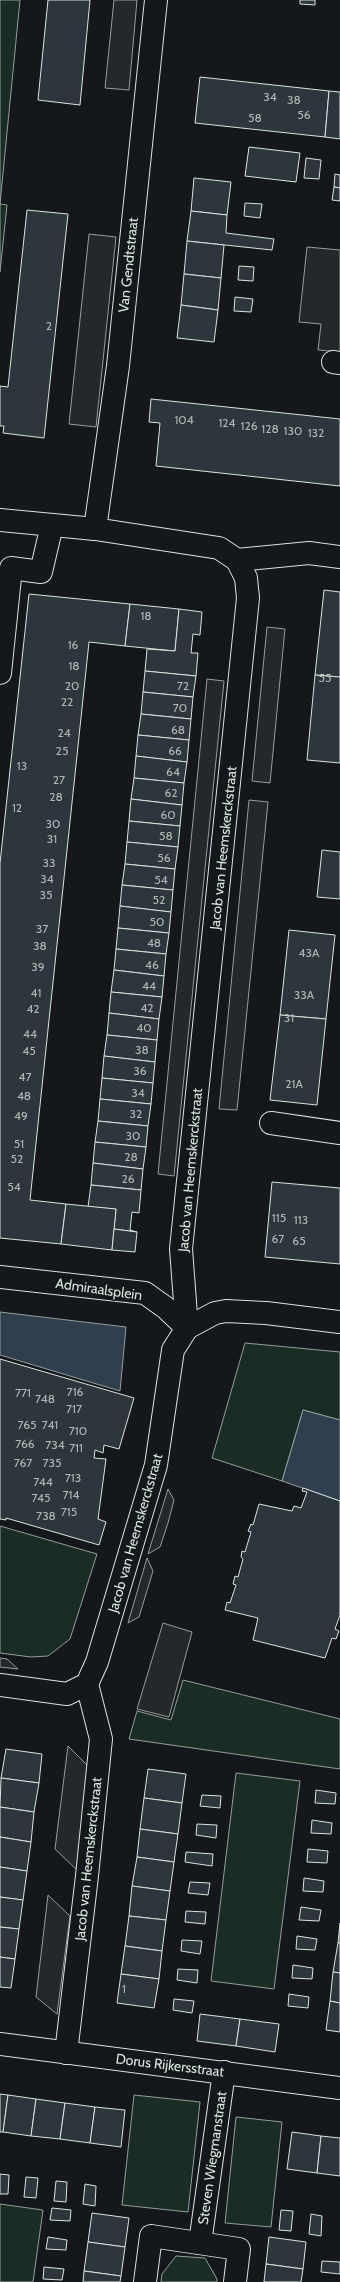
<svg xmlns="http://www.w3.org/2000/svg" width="340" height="2282" font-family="Cabin,sans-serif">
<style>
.green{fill:#1a2d24;stroke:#939e99}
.parking{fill:#24282b;stroke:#939e99}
.water{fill:#2f3f4d;stroke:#939e99}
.building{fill:#2c363c;stroke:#d8e6dc}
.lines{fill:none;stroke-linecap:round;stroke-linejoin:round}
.street-casing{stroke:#d8e6dc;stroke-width:24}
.secondary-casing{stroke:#d8e6dc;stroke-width:24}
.street{stroke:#14181c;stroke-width:22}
.secondary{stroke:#14181c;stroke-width:22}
.labels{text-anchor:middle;stroke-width:3;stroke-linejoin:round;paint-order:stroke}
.number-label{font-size:12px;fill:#adbab4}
.street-label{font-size:14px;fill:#d8e6dc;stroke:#14181c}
</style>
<rect width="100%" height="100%" fill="#14181c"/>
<!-- green -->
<g class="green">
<path d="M0 0H20L0 204 7 205 0 272Z"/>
<path d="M245 1343 340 1352V1420L303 1410 282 1481 212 1458Z"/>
<path d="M0 1526 97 1554 70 1639 48 1656 31 1657 0 1653Z"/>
<path d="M183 1680 340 1719V1769L129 1739 137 1711 171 1720Z"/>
<path d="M236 1773 300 1781 274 1989 211 1981Z"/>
<path d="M134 2095 200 2102 188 2212 122 2205Z"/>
<path d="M236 2117 282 2122 271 2227 225 2223Z"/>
<path d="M0 2204 43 2210 33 2282H0Z"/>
<path d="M176 2256 205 2258 217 2279V2282H161L162 2274Z"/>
</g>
<!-- parking -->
<g class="parking">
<path d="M114 0H137L129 90 105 88Z"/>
<path d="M89 234 116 237 96 427 69 424Z"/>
<path d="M307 247 340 250V352L318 350 321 324 299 322Z"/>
<path d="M267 627 285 629 270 783 252 781Z"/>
<path d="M207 679 224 681 174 1176 158 1174Z"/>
<path d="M249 800 268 802 237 1110 219 1109Z"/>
<path d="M168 1489 174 1500 168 1523 160 1547 148 1554Z"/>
<path d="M147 1558 153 1571 139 1617 128 1623Z"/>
<path d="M163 1623 192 1632 169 1717 137 1709Z"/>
<path d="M0 1658 7 1659 18 1669 0 1667Z"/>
<path d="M68 1746 90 1768 77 1870 55 1849Z"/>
<path d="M48 1895 70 1916 57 2014 36 1997Z"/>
</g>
<!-- water -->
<g class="water">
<path d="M0 1312 126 1327 120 1391 0 1355Z"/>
<path d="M303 1410 340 1420V1501L282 1481Z"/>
</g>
<!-- building -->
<g class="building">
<path d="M48 0H90L80 105 38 100Z"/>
<path d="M300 0H315V5L300 4Z"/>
<path d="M200 77 329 91 325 137 195 123Z"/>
<path d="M329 91 340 92V139L325 137Z"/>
<path d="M249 147 300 153 296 182 245 176Z"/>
<path d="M306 158 321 160 319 179 304 178Z"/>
<path d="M335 174 340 175V188L334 187Z"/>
<path d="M194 178 231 182 227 215 191 211Z"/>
<path d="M334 187 340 188V201L332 200Z"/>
<path d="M245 203 262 204 260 218 244 216Z"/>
<path d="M27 210 68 214 44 438 3 433 4 426H0V386L8 387Z"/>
<path d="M191 211 227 215 226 233 274 239 272 250 187 241Z"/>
<path d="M187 241 224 245 221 278 184 274Z"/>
<path d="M239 266 254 267 253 281 238 280Z"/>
<path d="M184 274 221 278 218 310 181 305Z"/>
<path d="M235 297 253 299 251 312 234 311Z"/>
<path d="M181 305 218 310 214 342 177 338Z"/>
<path d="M151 399 340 419V486L156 466 160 423 149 422Z"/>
<path d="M324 590 340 592V677L315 675Z"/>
<path d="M29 594 130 604 125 646 89 642 30 1200 66 1204 61 1244 0 1238V863Z"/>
<path d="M130 604 179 609 175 651 125 646Z"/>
<path d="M179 609 202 612 200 635 193 634 191 653H198L196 676 145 671 147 649 175 651Z"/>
<path d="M145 671 196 676 193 697 143 692Z"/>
<path d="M315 675 340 677V763L307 760Z"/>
<path d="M143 692 193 697 191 719 141 714Z"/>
<path d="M141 714 191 719 189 740 138 735Z"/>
<path d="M138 735 189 740 187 762 136 756Z"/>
<path d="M136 756 187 762 184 783 134 778Z"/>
<path d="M134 778 184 783 182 805 131 799Z"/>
<path d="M131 799 182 805 180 826 129 821Z"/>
<path d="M129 821 180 826 178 847 127 842Z"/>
<path d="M127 842 178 847 175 869 125 864Z"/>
<path d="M322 850 340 852V899L317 897Z"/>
<path d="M125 864 175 869 173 890 122 885Z"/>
<path d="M122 885 173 890 171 912 120 906Z"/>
<path d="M120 906 171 912 169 933 118 928Z"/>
<path d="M118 928 169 933 166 954 116 949Z"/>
<path d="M289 930 335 935 326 1019 280 1015Z"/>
<path d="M116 949 166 954 164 976 114 970Z"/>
<path d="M114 970 164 976 162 997 111 992Z"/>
<path d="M111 992 162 997 159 1019 109 1013Z"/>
<path d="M109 1013 159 1019 157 1040 107 1035Z"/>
<path d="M280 1015 326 1019 317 1105 270 1100Z"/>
<path d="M107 1035 157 1040 155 1062 104 1056Z"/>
<path d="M104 1056 155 1062 153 1083 102 1078Z"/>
<path d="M102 1078 153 1083 151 1104 100 1099Z"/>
<path d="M100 1099 151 1104 148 1126 98 1121Z"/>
<path d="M98 1121 148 1126 146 1147 95 1142Z"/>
<path d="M95 1142 146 1147 143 1169 93 1163Z"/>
<path d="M93 1163 143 1169 141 1190 91 1185Z"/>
<path d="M272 1182 340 1188V1264L265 1257Z"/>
<path d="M91 1185 141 1190 139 1213 132 1212 130 1230 137 1232 114 1229 116 1209 88 1207Z"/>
<path d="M66 1204 116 1209 112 1250 61 1244Z"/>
<path d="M114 1229 137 1232 135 1252 112 1250Z"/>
<path d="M0 1359 134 1398 119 1449 104 1445 103 1453 95 1450 94 1458 106 1459 98 1519 106 1522 99 1545 6 1518V1520L0 1519Z"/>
<path d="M303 1488 340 1501V1615L335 1629 339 1631 336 1639 332 1638 325 1658 253 1640 258 1618 225 1610 227 1602 230 1603 236 1585 233 1584 235 1576 238 1577 243 1559 241 1557 242 1551 245 1552 251 1532 248 1531 251 1524 253 1525 259 1504 292 1511 294 1506 301 1508 307 1492 302 1491Z"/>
<path d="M6 1749 42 1754 39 1783 1 1778Z"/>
<path d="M148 1769 186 1774 182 1803 144 1798Z"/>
<path d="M1 1778 39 1783 34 1812 0 1807Z"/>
<path d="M316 1790 336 1793 335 1804 315 1803Z"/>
<path d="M202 1795 221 1796 220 1808 200 1806Z"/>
<path d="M144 1798 182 1803 178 1834 140 1829Z"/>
<path d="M0 1807 34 1812 31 1842 0 1837Z"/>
<path d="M312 1820 332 1823 331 1834 311 1833Z"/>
<path d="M197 1824 217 1825 216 1838 196 1835Z"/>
<path d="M140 1829 178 1834 174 1862 137 1857Z"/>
<path d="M0 1837 31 1842 27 1871 0 1867Z"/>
<path d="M308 1849 328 1851 327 1863 307 1862Z"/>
<path d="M186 1852 213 1854 212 1866 185 1862Z"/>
<path d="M137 1857 174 1862 170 1891 132 1886Z"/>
<path d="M0 1867 27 1871 23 1900 0 1897Z"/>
<path d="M304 1878 324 1881 323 1892 303 1891Z"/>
<path d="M190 1882 210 1883 208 1895 188 1893Z"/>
<path d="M132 1886 170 1891 166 1920 129 1916Z"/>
<path d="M0 1897 23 1900 19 1929 0 1927Z"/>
<path d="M301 1907 321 1910 319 1921 299 1920Z"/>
<path d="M186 1911 206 1912 205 1924 185 1922Z"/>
<path d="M129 1916 166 1920 162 1951 125 1946Z"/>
<path d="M340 1923V1943H338Z"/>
<path d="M0 1927 19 1929 15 1959 0 1957Z"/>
<path d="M297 1936 317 1939 315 1950 296 1949Z"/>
<path d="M182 1940 202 1941 200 1954 181 1951Z"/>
<path d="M338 1943H340V1973L333 1972Z"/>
<path d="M125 1946 162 1951 159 1979 121 1974Z"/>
<path d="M0 1957 15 1959 11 1988 0 1987Z"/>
<path d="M293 1965 313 1968 312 1979 292 1978Z"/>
<path d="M178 1969 198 1970 197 1983 177 1980Z"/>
<path d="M333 1972 340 1973V2003L330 2001Z"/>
<path d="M121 1974 159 1979 154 2008 117 2003Z"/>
<path d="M289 1994 309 1997 308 2008 288 2006Z"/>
<path d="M174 1999 194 2001 192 2013 173 2010Z"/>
<path d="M330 2001 340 2003V2032L326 2030Z"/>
<path d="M200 2014 240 2019 236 2046 197 2041Z"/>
<path d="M240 2019 279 2024 275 2052 236 2046Z"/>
<path d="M0 2094 8 2095 3 2132H0Z"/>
<path d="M8 2095 36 2099 31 2136 3 2132Z"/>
<path d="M36 2099 65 2103 60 2139 31 2136Z"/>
<path d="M65 2103 95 2107 90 2143 60 2139Z"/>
<path d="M95 2107 125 2110 121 2147 90 2143Z"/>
<path d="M292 2132 321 2136 317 2173 287 2169Z"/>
<path d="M321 2136 340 2138V2176L317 2173Z"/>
<path d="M0 2174 9 2175 8 2194H0Z"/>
<path d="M26 2177 38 2178 36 2198 24 2197Z"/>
<path d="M56 2181 67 2182 66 2202 54 2201Z"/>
<path d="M85 2184 96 2186 95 2206 83 2204Z"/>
<path d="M52 2208 71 2210 70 2221 50 2220Z"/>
<path d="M281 2210 293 2211 291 2231 279 2230Z"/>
<path d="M92 2213 129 2218 125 2247 88 2242Z"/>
<path d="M311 2214 322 2216 321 2236 309 2234Z"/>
<path d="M48 2237 67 2240 66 2250 46 2249Z"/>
<path d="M269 2237 306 2242 303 2269 266 2264Z"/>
<path d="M88 2242 125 2247 121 2276 84 2271Z"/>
<path d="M322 2261 340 2262V2274L321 2272Z"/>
<path d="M266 2264 303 2269 301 2282H264Z"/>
<path d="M44 2267 64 2269 62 2280 43 2279Z"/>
<path d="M84 2271 121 2276 120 2282H83Z"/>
</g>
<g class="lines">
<defs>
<g id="street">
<path d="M333 362 340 363"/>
<path d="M0 520 95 529 219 548 237 560 309 553 340 557"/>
<path d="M95 529 118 366 156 0"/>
<path d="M0 673 11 568 41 572 52 525"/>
<path d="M271 1123 340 1133"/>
<path d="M0 1277 145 1293 166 1308 187 1328"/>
<path d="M187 1328 181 1249 248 598 246 578 237 560"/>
<path d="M0 2044 340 2088"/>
<path d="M66 2053 87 1876 101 1739 87 1684"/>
<path d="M200 2243 224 2072"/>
<path d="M145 2282 151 2236 239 2249 235 2282"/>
</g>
<path id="secondary" d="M0 1685 67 1694 87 1684 97 1662 156 1465 173 1350 187 1328 215 1313 226 1311 266 1313 340 1322"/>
</defs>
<!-- street casing -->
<use href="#street" class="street-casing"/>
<!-- secondary casing -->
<use href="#secondary" class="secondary-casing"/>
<!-- street -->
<use href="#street" class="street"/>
<!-- secondary -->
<use href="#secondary" class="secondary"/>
</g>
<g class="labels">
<!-- number labels -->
<g class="number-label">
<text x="270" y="101">34</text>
<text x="294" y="104">38</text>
<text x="304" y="119">56</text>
<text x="255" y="122">58</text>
<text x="49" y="330">2</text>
<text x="184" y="424">104</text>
<text x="227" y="427">124</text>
<text x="249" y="430">126</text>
<text x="270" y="433">128</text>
<text x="293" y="435">130</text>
<text x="316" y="437">132</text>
<text x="146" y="620">18</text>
<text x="73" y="649">16</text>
<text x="74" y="670">18</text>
<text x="325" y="682">55</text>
<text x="72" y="690">20</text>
<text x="183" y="690">72</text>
<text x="67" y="706">22</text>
<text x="180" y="712">70</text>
<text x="178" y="734">68</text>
<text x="64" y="737">24</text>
<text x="62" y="755">25</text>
<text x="175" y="755">66</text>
<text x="22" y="770">13</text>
<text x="173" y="776">64</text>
<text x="59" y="784">27</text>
<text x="171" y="797">62</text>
<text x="56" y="801">28</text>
<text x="17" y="812">12</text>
<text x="168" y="819">60</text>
<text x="53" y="828">30</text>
<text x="166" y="840">58</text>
<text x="52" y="843">31</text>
<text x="164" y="862">56</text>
<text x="49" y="867">33</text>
<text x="47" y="883">34</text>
<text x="161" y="884">54</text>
<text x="46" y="899">35</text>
<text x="159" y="904">52</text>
<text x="157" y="926">50</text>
<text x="42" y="933">37</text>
<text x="154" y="947">48</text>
<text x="40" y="950">38</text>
<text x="309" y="957">43A</text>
<text x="152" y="969">46</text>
<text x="38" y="971">39</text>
<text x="149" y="990">44</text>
<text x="36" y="997">41</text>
<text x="304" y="999">33A</text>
<text x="147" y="1012">42</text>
<text x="33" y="1013">42</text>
<text x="289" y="1022">31</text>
<text x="144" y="1032">40</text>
<text x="30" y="1038">44</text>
<text x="142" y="1054">38</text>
<text x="29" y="1055">45</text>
<text x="140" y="1075">36</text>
<text x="25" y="1081">47</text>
<text x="294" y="1088">21A</text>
<text x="138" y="1097">34</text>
<text x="24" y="1100">48</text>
<text x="136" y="1118">32</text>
<text x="21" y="1120">49</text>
<text x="133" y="1140">30</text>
<text x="19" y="1148">51</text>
<text x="131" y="1161">28</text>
<text x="17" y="1163">52</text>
<text x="128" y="1183">26</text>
<text x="14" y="1191">54</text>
<text x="279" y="1222">115</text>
<text x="301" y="1224">113</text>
<text x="278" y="1243">67</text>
<text x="299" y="1245">65</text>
<text x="75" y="1396">716</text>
<text x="23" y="1397">771</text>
<text x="45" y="1403">748</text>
<text x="74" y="1413">717</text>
<text x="27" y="1429">765</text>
<text x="50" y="1429">741</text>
<text x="78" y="1435">710</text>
<text x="25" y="1448">766</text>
<text x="55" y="1449">734</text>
<text x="76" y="1452">711</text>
<text x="23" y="1467">767</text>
<text x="52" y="1467">735</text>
<text x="73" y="1482">713</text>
<text x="43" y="1486">744</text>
<text x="71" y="1499">714</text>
<text x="41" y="1502">745</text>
<text x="69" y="1516">715</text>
<text x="46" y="1520">738</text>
<text x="124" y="1993">1</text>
</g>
<!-- street labels -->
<g class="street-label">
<text transform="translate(128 265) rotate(-84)" y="5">Van Gendtstraat</text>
<text transform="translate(223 848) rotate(-84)" y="5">Jacob van Heemskerckstraat</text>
<text transform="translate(190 1170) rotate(-85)" y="5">Jacob van Heemskerckstraat</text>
<text transform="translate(99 1289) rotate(8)" y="5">Admiraalsplein</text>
<text transform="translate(135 1533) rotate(-74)" y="5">Jacob van Heemskerckstraat</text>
<text transform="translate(88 1859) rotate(-84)" y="5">Jacob van Heemskerckstraat</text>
<text transform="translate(170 2065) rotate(7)" y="5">Dorus Rijkersstraat</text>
<text transform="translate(212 2158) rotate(-82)" y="5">Steven Wiegmanstraat</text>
</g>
</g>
</svg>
